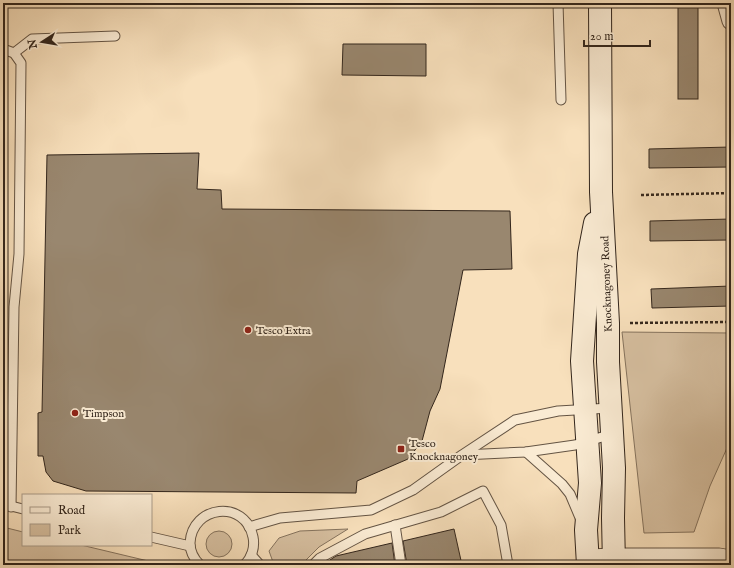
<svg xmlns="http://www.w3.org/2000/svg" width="734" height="568" font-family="'IM FELL English',serif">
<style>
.green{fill:#d7c0a1;stroke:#85735e}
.building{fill:#99876f;stroke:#33261c}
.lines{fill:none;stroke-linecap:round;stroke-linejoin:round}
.lane-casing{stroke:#645444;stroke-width:11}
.street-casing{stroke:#645444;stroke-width:19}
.secondary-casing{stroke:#33261c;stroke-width:24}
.path{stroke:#33261c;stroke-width:2.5;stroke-dasharray:3 2;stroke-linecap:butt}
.lane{stroke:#faebd3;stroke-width:9}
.street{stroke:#faebd3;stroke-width:17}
.secondary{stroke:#faebd3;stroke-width:22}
.poi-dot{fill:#8f2418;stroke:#faebd3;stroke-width:1.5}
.labels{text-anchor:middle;stroke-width:4;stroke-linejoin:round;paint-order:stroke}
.street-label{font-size:11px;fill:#33261c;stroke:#faebd3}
.poi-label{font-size:11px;fill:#33261c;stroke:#faebd3;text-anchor:start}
</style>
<rect width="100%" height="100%" fill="#f8e0bc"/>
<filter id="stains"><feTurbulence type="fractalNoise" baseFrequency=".005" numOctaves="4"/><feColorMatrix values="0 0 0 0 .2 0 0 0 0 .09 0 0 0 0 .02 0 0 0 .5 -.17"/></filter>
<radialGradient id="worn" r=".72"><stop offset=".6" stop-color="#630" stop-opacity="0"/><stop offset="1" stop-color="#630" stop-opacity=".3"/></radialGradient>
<!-- green -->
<g class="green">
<path d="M622 332 731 333V439L710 486 694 532 644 533Z"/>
<path d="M3 527 23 532V545H81L165 565H3Z"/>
<path d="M348 529 319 547 301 565H279L273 562 269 551 279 538 300 531Z"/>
<circle cx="219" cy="544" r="13"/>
</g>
<!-- building -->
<g class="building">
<rect x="678" y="6" width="20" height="93"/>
<path d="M343 44H426V76L342 75Z"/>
<path d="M731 147V167L649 168V149Z"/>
<path d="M199 153 197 189 221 190 222 209 510 211 512 269 463 270 440 389 430 411 422 441 408 459 357 481 356 493 86 491 53 481 46 472 43 456H38V413L42 412 47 155Z"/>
<path d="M731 219V240L650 241V221Z"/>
<path d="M731 286V306L652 308 651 289Z"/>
<path d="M454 529 462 565H407L403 541Z"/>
<path d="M392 543 395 565H330V560L336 556Z"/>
</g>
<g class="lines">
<defs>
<g id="lane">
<path d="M558 3 561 100"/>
<path d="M3 49 14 53 21 63 19 254 14 307 11 507"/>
<path d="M14 53 32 39 115 36"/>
<path d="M526 452 562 484 570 494 581 520"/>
<path d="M463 455 526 452 575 445 612 434"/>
<path d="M3 504 23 509"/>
<path d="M395 525 401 565"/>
<path d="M249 527 280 518 371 510 413 490 462 455 515 420 558 411 610 408"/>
<path d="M151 537 190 546"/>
<path d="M251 555 260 565"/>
<path d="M200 565C194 559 190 551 190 543 192 505 245 499 253 537 255 547 252 558 244 565"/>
<path d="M313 565 320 558 365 534 441 512 483 491 501 525 508 565"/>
</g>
<g id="street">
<path d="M726 3 731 21"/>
<path d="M588 558 614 557H719L731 559"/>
</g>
<g id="secondary">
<path d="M600 3 601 192 608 323V362L614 468 613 518 614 565"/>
<path d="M588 565 586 530 590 483 582 361 589 254 595 223"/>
</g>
</defs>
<!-- lane casing -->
<use href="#lane" class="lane-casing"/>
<!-- street casing -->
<use href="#street" class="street-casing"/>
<!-- secondary casing -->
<use href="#secondary" class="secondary-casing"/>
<!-- path -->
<g class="path">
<path d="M641 195 731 193"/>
<path d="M630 323 731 322"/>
</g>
<!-- lane -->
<use href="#lane" class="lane"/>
<!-- street -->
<use href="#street" class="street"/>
<!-- secondary -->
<use href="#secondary" class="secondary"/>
</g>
<!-- markers -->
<g class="poi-dot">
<circle cx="248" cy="330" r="4"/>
<circle cx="75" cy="413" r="4"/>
<rect x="397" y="445" width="8" height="8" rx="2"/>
</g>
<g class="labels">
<!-- street labels -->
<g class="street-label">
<text transform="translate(606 284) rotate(-92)" y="4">Knocknagoney Road</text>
</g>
<!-- poi labels -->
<g class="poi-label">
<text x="256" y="334">Tesco Extra</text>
<text x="83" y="417">Timpson</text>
<text x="409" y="447">Tesco<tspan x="409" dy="13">Knocknagoney</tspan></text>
</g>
</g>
<!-- margin -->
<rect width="734" height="568" fill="none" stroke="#f8e0bc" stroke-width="16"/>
<rect x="4" y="4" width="726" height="560" fill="none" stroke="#33261c" stroke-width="2"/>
<rect x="8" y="8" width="718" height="552" fill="none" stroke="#33261c"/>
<!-- legend -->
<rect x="22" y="494" width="130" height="52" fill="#faebd3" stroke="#aa9c8a"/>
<rect x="30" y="507" width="20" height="6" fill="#faebd3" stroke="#aa9c8a"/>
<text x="58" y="514" font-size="12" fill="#33261c">Road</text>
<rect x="30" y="524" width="20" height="12" fill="#d7c0a1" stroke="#aa9c8a"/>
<text x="58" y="534" font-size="12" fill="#33261c">Park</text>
<!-- north arrow -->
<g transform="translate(42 42) rotate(258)" stroke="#faebd3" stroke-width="3" paint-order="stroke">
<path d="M0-3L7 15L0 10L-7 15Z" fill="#33261c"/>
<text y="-6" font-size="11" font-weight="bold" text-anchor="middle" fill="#33261c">N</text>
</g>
<!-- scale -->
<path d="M584 40v6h66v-6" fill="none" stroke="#33261c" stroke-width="2"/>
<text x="590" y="40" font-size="12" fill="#33261c" stroke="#faebd3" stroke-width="3" paint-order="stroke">20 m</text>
<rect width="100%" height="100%" filter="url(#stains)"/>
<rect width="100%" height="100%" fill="url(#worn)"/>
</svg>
